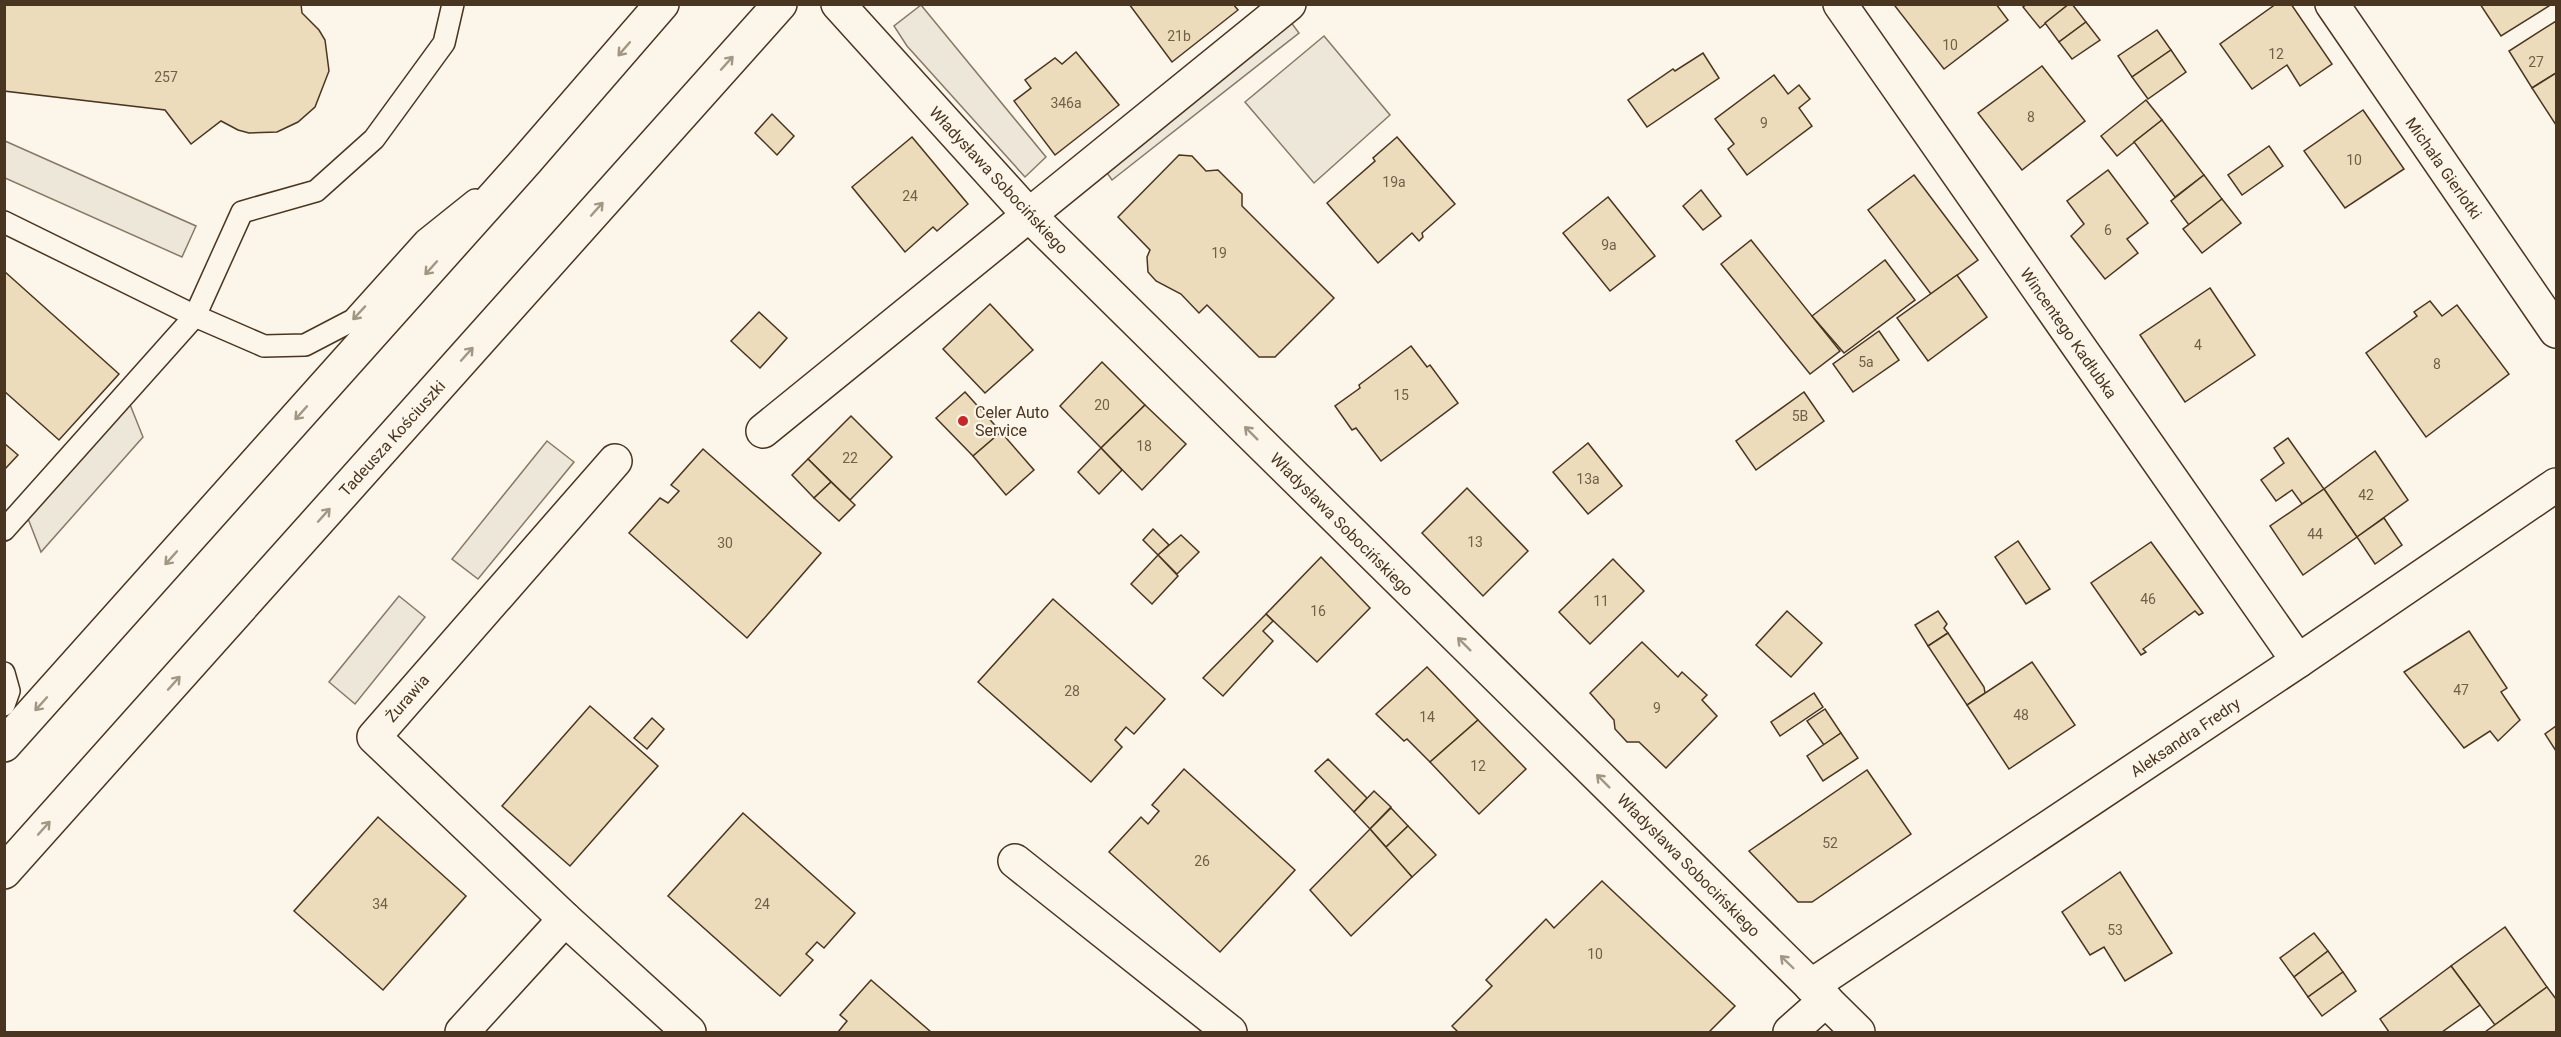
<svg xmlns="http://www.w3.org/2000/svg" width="2561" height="1037" font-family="Roboto,sans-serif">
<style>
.parking{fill:#ede7d9;stroke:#887966;stroke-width:1.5}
.building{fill:#ecdcbc;stroke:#4a3520;stroke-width:1.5}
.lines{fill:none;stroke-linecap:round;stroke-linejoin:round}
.lane-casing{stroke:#4a3520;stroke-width:24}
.street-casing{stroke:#4a3520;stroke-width:36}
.primary-casing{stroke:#4a3520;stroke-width:36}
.lane{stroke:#fbf6e9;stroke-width:21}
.street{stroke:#fbf6e9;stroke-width:33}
.primary{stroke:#fbf6e9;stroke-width:33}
.oneway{stroke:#a29684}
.poi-dot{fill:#c62828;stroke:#fbf6e9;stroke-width:2}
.labels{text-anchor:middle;stroke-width:4.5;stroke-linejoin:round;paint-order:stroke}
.number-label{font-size:14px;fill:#725f47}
.street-label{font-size:16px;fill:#4a3520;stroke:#fbf6e9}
.poi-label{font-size:16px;fill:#4a3520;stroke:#fbf6e9;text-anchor:start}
</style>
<rect width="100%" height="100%" fill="#fbf6e9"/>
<!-- parking -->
<g class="parking">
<path d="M921 5 1046 157 1025 177 907 46 894 26Z"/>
<path d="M1287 17 1299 33 1112 180 1100 163Z"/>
<path d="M1324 36 1390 115 1314 183 1245 102Z"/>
<path d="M5 141 196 226 182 257 5 178Z"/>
<path d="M129 402 143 437 41 552 27 516Z"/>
<path d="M547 441 574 462 478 579 452 559Z"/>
<path d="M399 596 425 617 355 704 329 682Z"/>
</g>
<!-- building -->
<g class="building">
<path d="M4 4H301L302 13 319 30 325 40 329 71 315 107 298 122 277 132 249 133 238 130 221 121 191 144 165 110 4 91Z"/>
<path d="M1129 4H1233L1238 10 1172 62Z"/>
<path d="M1898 4H1996L2008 20 1944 69 1895 6Z"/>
<path d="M2027 4H2069L2040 28 2023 7Z"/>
<path d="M2069 4H2072L2086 22 2059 42 2045 23Z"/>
<path d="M2276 4H2291L2332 64 2300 86 2287 65 2252 89 2220 44Z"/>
<path d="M2480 4H2552L2501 36Z"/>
<path d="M2556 21V73L2532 88 2509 51Z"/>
<path d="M2086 22 2100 40 2072 59 2059 42Z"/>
<path d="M2157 30 2171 50 2132 77 2118 56Z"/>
<path d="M2171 50 2186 72 2148 99 2132 77Z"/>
<path d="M1076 52 1119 105 1055 155 1014 101 1031 88 1025 80 1055 58 1062 64Z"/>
<path d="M1703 53 1719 78 1647 127 1628 100 1673 69 1675 71Z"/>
<path d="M2042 66 2085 121 2022 170 1978 113Z"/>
<path d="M2556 73V125L2532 88Z"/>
<path d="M1774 75 1788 94 1799 85 1810 99 1799 108 1812 126 1747 175 1728 149 1734 144 1715 119Z"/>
<path d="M2146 100 2162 120 2117 156 2101 136Z"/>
<path d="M2363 110 2404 169 2345 208 2304 151Z"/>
<path d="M772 114 794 136 777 155 755 133Z"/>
<path d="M2162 120 2204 175 2175 197 2134 142Z"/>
<path d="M912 137 968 204 937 231 933 227 905 252 852 187Z"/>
<path d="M1397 137 1455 204 1422 233 1423 237 1419 241 1412 233 1378 263 1327 203 1375 161 1373 158Z"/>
<path d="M2269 146 2283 166 2242 195 2228 175Z"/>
<path d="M1179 155 1192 156 1206 171 1218 170 1242 194V206L1334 298 1275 357H1259L1207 305 1199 313 1181 294 1156 281 1148 272 1147 257 1150 250 1118 217Z"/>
<path d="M2108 170 2148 223 2127 239 2138 253 2105 279 2071 236 2084 224 2067 201Z"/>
<path d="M1914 175 1978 260 1931 294 1868 210Z"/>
<path d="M2204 175 2222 199 2189 225 2171 201Z"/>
<path d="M1701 190 1721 216 1703 230 1683 206Z"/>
<path d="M1608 197 1655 256 1610 291 1563 233Z"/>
<path d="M2222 199 2241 223 2202 253 2183 229Z"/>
<path d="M1751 240 1840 351 1810 374 1721 264Z"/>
<path d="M1885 260 1915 300 1844 353 1812 316Z"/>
<path d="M4 271 119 374 59 440 4 391Z"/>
<path d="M1957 275 1987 317 1928 361 1897 318Z"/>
<path d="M2210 288 2255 355 2185 402 2140 335Z"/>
<path d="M2430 301 2442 316 2457 305 2509 374 2426 437 2366 353 2417 316 2414 312Z"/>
<path d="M990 304 1033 350 985 393 943 349Z"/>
<path d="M759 312 787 338 760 368 731 341Z"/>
<path d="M1879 331 1899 360 1853 392 1833 364Z"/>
<path d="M1411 346 1427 367 1430 365 1458 403 1381 461 1356 428 1352 430 1335 406 1360 388 1359 385Z"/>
<path d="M1102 362 1145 405 1101 448 1060 406Z"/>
<path d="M965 392 1001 432 973 456 936 418Z"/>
<path d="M1804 392 1824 421 1756 470 1736 441Z"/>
<path d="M1145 405 1186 444 1142 490 1101 448Z"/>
<path d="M851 416 892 457 850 500 808 459Z"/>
<path d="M1001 432 1034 470 1006 495 973 456Z"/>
<path d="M2288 438 2324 489 2302 504 2292 490 2276 501 2261 480 2284 463 2274 448Z"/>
<path d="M4 443 18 455 4 470Z"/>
<path d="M1588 443 1622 486 1588 514 1553 472Z"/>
<path d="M1101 448 1122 470 1099 494 1078 472Z"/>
<path d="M703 449 821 553 747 638 629 533 660 498 668 503 679 491 671 485Z"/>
<path d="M2375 451 2408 500 2357 537 2324 489Z"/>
<path d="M808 459 831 482 814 498 792 475Z"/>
<path d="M831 482 855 505 839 521 814 498Z"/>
<path d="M1467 488 1528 551 1483 596 1422 533Z"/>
<path d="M2324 489 2357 537 2303 575 2270 526Z"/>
<path d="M2384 518 2402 545 2375 564 2357 537Z"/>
<path d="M1153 529 1169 545 1158 555 1143 540Z"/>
<path d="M1181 535 1199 552 1177 574 1158 555Z"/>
<path d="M2018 541 2050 589 2026 604 1995 557Z"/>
<path d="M2151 542 2203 613 2199 615 2195 611 2143 649 2146 652 2141 655 2091 583Z"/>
<path d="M1158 555 1178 576 1152 604 1131 584Z"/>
<path d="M1321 557 1370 608 1317 662 1266 614Z"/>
<path d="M1613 559 1644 591 1590 644 1559 612Z"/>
<path d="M1053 599 1165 699 1134 734 1126 727 1115 740 1122 747 1091 782 978 682Z"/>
<path d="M1787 611 1822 643 1791 677 1756 645Z"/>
<path d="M1938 611 1947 624 1944 628 1948 633 1928 646 1915 625Z"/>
<path d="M1266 614 1273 621 1263 631 1273 641 1223 696 1203 678Z"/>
<path d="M2469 631 2507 688 2501 692 2520 720 2498 741 2490 731 2464 748 2404 672Z"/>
<path d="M1948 633 1984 687 1985 693 1967 705 1928 646Z"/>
<path d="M1642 642 1678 677 1682 672 1707 695 1702 700 1717 716 1666 768 1639 742H1627L1615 729 1614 720 1590 693Z"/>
<path d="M2032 662 2075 725 2009 769 1967 705Z"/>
<path d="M1427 667 1478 720 1430 762 1407 739 1404 741 1376 714Z"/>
<path d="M1814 693 1823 707 1780 736 1771 722Z"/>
<path d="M590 706 658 766 570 866 502 806Z"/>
<path d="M1825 709 1841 733 1824 745 1807 721Z"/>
<path d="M652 718 664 729 647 749 634 738Z"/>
<path d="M1478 720 1526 769 1479 814 1430 762Z"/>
<path d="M2556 726V751L2545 734Z"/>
<path d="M1841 733 1858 758 1823 781 1807 756Z"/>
<path d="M1328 759 1367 798 1354 812 1315 771Z"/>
<path d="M1184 769 1295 870 1220 952 1109 852 1141 817 1148 824 1159 811 1152 805Z"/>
<path d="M1867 770 1911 834 1812 902H1798L1749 851Z"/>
<path d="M1374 791 1391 807 1370 829 1354 812Z"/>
<path d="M1391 808 1408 826 1386 847 1370 829Z"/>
<path d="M743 813 855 913 824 948 817 942 806 954 813 960 780 996 668 896Z"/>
<path d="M378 817 466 896 383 990 294 911Z"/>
<path d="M1408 826 1436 855 1412 877 1385 848Z"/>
<path d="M1370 829 1412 877 1351 936 1310 890Z"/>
<path d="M2120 872 2172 953 2125 981 2104 947 2090 955 2062 912Z"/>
<path d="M1602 881 1735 1006 1709 1032H1458L1452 1026 1492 986 1486 980 1546 919 1554 928Z"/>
<path d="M2505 927 2547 987 2495 1025 2451 966Z"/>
<path d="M2314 933 2328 951 2294 977 2280 958Z"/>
<path d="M2328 951 2343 972 2308 997 2294 977Z"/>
<path d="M2451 966 2480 1005 2442 1032H2389L2380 1019Z"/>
<path d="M2343 972 2356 991 2322 1016 2308 997Z"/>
<path d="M871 980 931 1032H838L847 1021 840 1015Z"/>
<path d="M2547 987 2556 999V1032H2485Z"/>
</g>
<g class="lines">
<defs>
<g id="lane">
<path d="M4 222 195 316 264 346 305 345 353 320 425 240 475 200"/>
<path d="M4 530 195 316 242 212 316 191 374 139 444 43 453 4"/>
<path d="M4 673 9 691 4 705"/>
</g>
<g id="street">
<path d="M838 4 1029 215 1858 1032"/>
<path d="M1840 4 2298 661"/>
<path d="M2332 4 2556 331"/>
<path d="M763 431 1289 4"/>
<path d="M615 461 374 737 565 919 689 1032"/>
<path d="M1015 861 1230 1032"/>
<path d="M1811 986 2298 661 2556 485"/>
<path d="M462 1032 565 919"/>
<path d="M1790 1032 1826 1000"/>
</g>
<g id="primary">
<path d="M4 745 526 161 662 4"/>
<path d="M4 872 780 4"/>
</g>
</defs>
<!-- lane casing -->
<use href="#lane" class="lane-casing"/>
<!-- street casing -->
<use href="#street" class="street-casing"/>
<!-- primary casing -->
<use href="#primary" class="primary-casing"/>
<!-- lane -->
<use href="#lane" class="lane"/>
<!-- street -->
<use href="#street" class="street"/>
<!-- primary -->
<use href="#primary" class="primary"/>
</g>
<!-- one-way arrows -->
<defs><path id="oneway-shaft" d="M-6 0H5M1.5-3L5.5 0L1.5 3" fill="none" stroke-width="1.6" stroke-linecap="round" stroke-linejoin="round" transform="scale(1.5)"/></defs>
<g class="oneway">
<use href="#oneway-shaft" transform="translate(624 49) rotate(131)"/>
<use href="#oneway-shaft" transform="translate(727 63) rotate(-48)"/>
<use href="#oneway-shaft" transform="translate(597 209) rotate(-48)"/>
<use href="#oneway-shaft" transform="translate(431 268) rotate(132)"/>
<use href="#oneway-shaft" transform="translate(359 313) rotate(133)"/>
<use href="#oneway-shaft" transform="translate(467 354) rotate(-48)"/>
<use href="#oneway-shaft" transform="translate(301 413) rotate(132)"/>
<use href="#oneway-shaft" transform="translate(1251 433) rotate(-135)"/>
<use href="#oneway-shaft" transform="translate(324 515) rotate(-48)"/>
<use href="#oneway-shaft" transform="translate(171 558) rotate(132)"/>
<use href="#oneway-shaft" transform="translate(1464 644) rotate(-135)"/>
<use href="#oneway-shaft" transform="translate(174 683) rotate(-48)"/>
<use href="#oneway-shaft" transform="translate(41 704) rotate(132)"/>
<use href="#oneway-shaft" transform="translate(1603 781) rotate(-135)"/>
<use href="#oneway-shaft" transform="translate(44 828) rotate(-48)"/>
<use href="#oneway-shaft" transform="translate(1787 962) rotate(-136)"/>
</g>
<!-- markers -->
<circle class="poi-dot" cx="963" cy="421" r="6"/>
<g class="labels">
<!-- number labels -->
<g class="number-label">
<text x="1179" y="41">21b</text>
<text x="1950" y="50">10</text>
<text x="2276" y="59">12</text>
<text x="2536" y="67">27</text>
<text x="166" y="82">257</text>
<text x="1066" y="108">346a</text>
<text x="2031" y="122">8</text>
<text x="1764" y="128">9</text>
<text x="2354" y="165">10</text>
<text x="1394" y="187">19a</text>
<text x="910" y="201">24</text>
<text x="2108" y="235">6</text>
<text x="1609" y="250">9a</text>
<text x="1219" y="258">19</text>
<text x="2198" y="350">4</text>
<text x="1866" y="367">5a</text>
<text x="2437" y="369">8</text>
<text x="1401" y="400">15</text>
<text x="1102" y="410">20</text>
<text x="1800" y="421">5B</text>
<text x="1144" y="451">18</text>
<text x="850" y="463">22</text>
<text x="1588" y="484">13a</text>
<text x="2366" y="500">42</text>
<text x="2315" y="539">44</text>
<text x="1475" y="547">13</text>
<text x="725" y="548">30</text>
<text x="2148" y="604">46</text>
<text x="1601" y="606">11</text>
<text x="1318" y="616">16</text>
<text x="2461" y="695">47</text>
<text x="1072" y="696">28</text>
<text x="1657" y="713">9</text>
<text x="2021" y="720">48</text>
<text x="1427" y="722">14</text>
<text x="1478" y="771">12</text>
<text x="1830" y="848">52</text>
<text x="1202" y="866">26</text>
<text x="380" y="909">34</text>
<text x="762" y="909">24</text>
<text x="2115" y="935">53</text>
<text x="1595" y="959">10</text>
</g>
<!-- street labels -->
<g class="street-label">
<text transform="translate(2444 168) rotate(55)" y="6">Michała Gierlotki</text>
<text transform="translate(999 180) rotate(47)" y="6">Władysława Sobocińskiego</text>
<text transform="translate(2069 333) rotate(55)" y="6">Wincentego Kadłubka</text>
<text transform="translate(392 438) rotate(-48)" y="6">Tadeusza Kościuszki</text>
<text transform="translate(1342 524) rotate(45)" y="6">Władysława Sobocińskiego</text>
<text transform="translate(407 698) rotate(-49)" y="6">Żurawia</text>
<text transform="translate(2185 737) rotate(-34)" y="6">Aleksandra Fredry</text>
<text transform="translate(1689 865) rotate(45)" y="6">Władysława Sobocińskiego</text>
</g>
<!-- poi labels -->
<g class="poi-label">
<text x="975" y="418">Celer Auto<tspan x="975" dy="18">Service</tspan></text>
</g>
</g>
<!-- border -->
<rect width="2561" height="1037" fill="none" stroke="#4a3520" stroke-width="12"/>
</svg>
